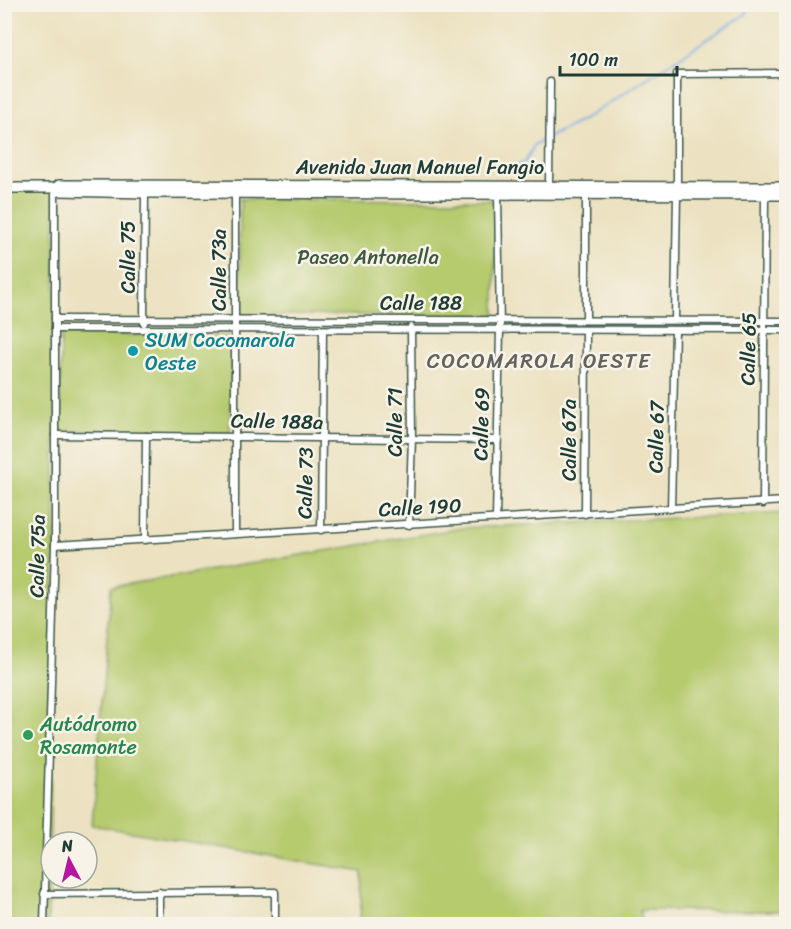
<svg xmlns="http://www.w3.org/2000/svg" width="791" height="929" font-family="Sriracha,sans-serif">
<style>
.green{fill:#b6ca6e;stroke:#6a8451;stroke-width:1.5}
.lines{fill:none;stroke-linecap:round;stroke-linejoin:round}
.stream{stroke:#7aade6;stroke-width:2}
.street-casing{stroke:#3e5649;stroke-width:9}
.secondary-casing{stroke:#3e5649;stroke-width:12}
.street{stroke:#fff;stroke-width:6}
.secondary{stroke:#fff;stroke-width:9}
.culture-dot{fill:#0f9aa8;stroke:#f7f3e8;stroke-width:2}
.leisure-dot{fill:#2e9e5b;stroke:#f7f3e8;stroke-width:2}
.labels{text-anchor:middle;stroke-width:5;stroke-linejoin:round;paint-order:stroke}
.street-label{font-size:20px;fill:#1f3d34;stroke:#f7f3e8}
.park-label{font-size:20px;fill:#3d5940;stroke:#f7f3e8}
.culture-label{font-size:20px;fill:#0d838f;stroke:#f7f3e8;text-anchor:start}
.leisure-label{font-size:20px;fill:#27864d;stroke:#f7f3e8;text-anchor:start}
.neighbourhood-label{font-size:21px;letter-spacing:1.5px;fill:#64635d;stroke:#f7f3e8}
</style>
<rect width="100%" height="100%" fill="#f7f3e8"/>
<filter id="ink" filterUnits="userSpaceOnUse"><feTurbulence type="fractalNoise" baseFrequency=".0167" numOctaves="2"/><feDisplacementMap in="SourceGraphic" scale="12" xChannelSelector="R" yChannelSelector="G"/><feConvolveMatrix kernelMatrix="1 2 1 2 8 2 1 2 1" color-interpolation-filters="sRGB"/></filter>
<filter id="wash" filterUnits="userSpaceOnUse"><feTurbulence type="fractalNoise" baseFrequency=".008" numOctaves="4" result="noise"/><feDisplacementMap in="SourceGraphic" scale="24" xChannelSelector="R" yChannelSelector="G"/><feGaussianBlur stdDeviation="1.35" result="paint"/><feColorMatrix in="noise" values="0 0 0 0 0 0 0 0 0 0 0 0 0 0 0 0 0 1.4 0 .05"/><feComposite in="paint" operator="in"/></filter>
<g filter="url(#wash)">
<rect width="100%" height="100%" fill="#ece2c1"/>
<!-- green -->
<g class="green">
<path d="M5 188H55V545L48 924H5Z"/>
<path d="M240 199 496 200 495 315H240Z"/>
<path d="M61 334 231 336 230 433 60 431Z"/>
<path d="M786 513V911L640 910 643 924H360L362 872 92 825 111 587 461 528Z"/>
</g>
<g class="lines">
<!-- stream -->
<path class="stream" d="M502 173 525 162 535 144 583 120 746 14 751 4"/>
</g>
</g>
<g filter="url(#ink)">
<g class="lines">
<defs>
<g id="street">
<path d="M549 185 550 82"/>
<path d="M677 186V74L786 73"/>
<path d="M235 192V534"/>
<path d="M55 319 786 321"/>
<path d="M586 320V194"/>
<path d="M675 320 677 194"/>
<path d="M144 323 145 192"/>
<path d="M55 329 786 330"/>
<path d="M55 435 498 440"/>
<path d="M763 504 765 195"/>
<path d="M671 509 675 330"/>
<path d="M585 514 586 330"/>
<path d="M496 519 500 330 498 193"/>
<path d="M409 525 412 438 411 327"/>
<path d="M321 530 323 330"/>
<path d="M145 540 146 436"/>
<path d="M55 545 786 501"/>
<path d="M159 892V924"/>
<path d="M44 894 275 892V924"/>
<path d="M44 924 55 545V188"/>
</g>
<g id="secondary">
<path d="M4 188H55L60 191 145 193 786 195"/>
<path d="M55 188 59 185 786 187"/>
</g>
</defs>
<!-- street casing -->
<use href="#street" class="street-casing"/>
<!-- secondary casing -->
<use href="#secondary" class="secondary-casing"/>
<!-- street -->
<use href="#street" class="street"/>
<!-- secondary -->
<use href="#secondary" class="secondary"/>
</g>
</g>
<!-- markers -->
<circle class="culture-dot" cx="133" cy="351" r="6"/>
<circle class="leisure-dot" cx="28" cy="735" r="6"/>
<g class="labels">
<!-- street labels -->
<g class="street-label">
<text x="420" y="174">Avenida Juan Manuel Fangio</text>
<text transform="translate(128 257) rotate(-90)" y="7">Calle 75</text>
<text transform="translate(219 270) rotate(-90)" y="7">Calle 73a</text>
<text x="421" y="310">Calle 188</text>
<text transform="translate(748 349) rotate(-89)" y="7">Calle 65</text>
<text transform="translate(277 421) rotate(1)" y="7">Calle 188a</text>
<text transform="translate(395 422) rotate(-90)" y="7">Calle 71</text>
<text transform="translate(481 424) rotate(-89)" y="7">Calle 69</text>
<text transform="translate(656 437) rotate(-89)" y="7">Calle 67</text>
<text transform="translate(569 440) rotate(-90)" y="7">Calle 67a</text>
<text transform="translate(305 483) rotate(-89)" y="7">Calle 73</text>
<text transform="translate(420 507) rotate(-3)" y="7">Calle 190</text>
<text transform="translate(37 556) rotate(-89)" y="7">Calle 75a</text>
</g>
<!-- park labels -->
<g class="park-label">
<text x="368" y="264">Paseo Antonella</text>
</g>
<!-- culture labels -->
<g class="culture-label">
<text x="145" y="347">SUM Cocomarola<tspan x="145" dy="23">Oeste</tspan></text>
</g>
<!-- leisure labels -->
<g class="leisure-label">
<text x="40" y="731">Autódromo<tspan x="40" dy="23">Rosamonte</tspan></text>
</g>
<!-- neighbourhood labels -->
<g class="neighbourhood-label">
<text x="539" y="368">COCOMAROLA OESTE</text>
</g>
</g>
<!-- margin -->
<rect width="791" height="929" fill="none" stroke="#f7f3e8" stroke-width="24"/>
<!-- north arrow -->
<g transform="translate(69 860) rotate(353)"><circle r="28" fill="#f7f3e8" stroke="#a1aaa0" stroke-width="1.5"/>
<path d="M0-4.5L10 22L0 15L-10 22Z" fill="#b5179e"/>
<text y="-9" font-size="16" font-weight="bold" text-anchor="middle" fill="#1f3d34">N</text>
</g>
<!-- scale -->
<path d="M560 66v9h117v-9" fill="none" stroke="#1f3d34" stroke-width="3"/>
<text x="569" y="66" font-size="18" fill="#1f3d34" stroke="#f7f3e8" stroke-width="4.5" paint-order="stroke">100 m</text>
</svg>
